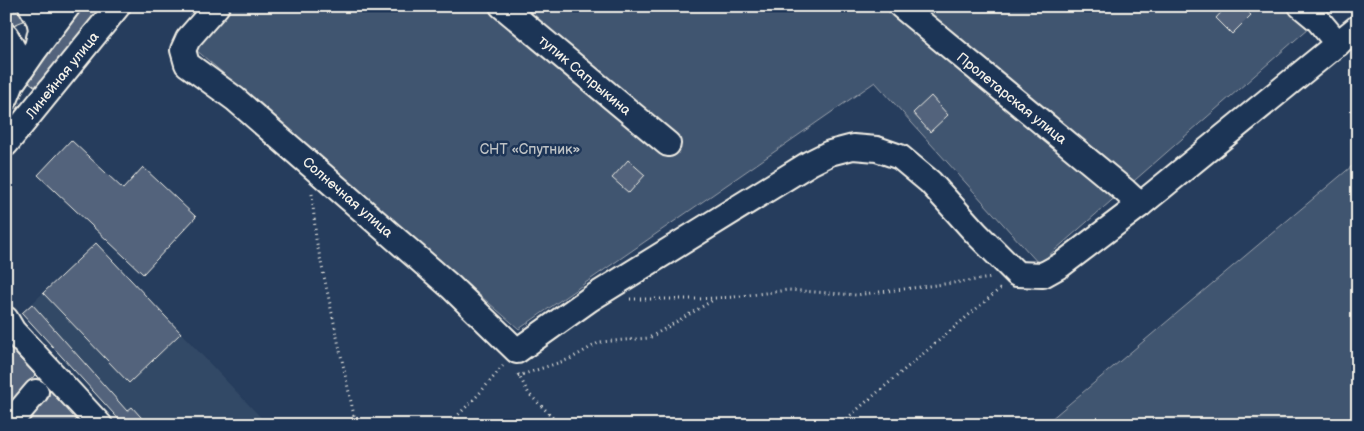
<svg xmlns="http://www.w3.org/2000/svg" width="1364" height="431" font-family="'Balsamiq Sans',sans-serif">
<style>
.built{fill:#334966}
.green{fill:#40546f;stroke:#9aa2ac}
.building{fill:#52647b;stroke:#f4f1e8}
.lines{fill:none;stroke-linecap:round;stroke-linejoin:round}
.minor-casing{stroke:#f4f1e8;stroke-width:28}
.path{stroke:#f4f1e8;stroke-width:3;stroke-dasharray:1 4;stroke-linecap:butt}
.minor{stroke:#1d3557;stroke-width:24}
.labels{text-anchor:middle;stroke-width:5;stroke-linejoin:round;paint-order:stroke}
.street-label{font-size:14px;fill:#f4f1e8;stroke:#1d3557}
.park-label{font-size:14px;fill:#bec2c4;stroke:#1d3557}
</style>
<rect width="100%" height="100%" fill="#263d5d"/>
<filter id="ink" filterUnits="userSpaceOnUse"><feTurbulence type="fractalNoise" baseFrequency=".02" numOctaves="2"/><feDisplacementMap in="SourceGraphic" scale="10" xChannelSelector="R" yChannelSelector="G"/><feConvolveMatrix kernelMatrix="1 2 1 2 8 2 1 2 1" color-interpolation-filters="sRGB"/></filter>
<g filter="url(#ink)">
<!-- built -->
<path class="built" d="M96 243 268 425H124L22 313Z"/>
<!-- green -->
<g class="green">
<path d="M233 6H1334L1039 264 875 82 519 329 195 49Z"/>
<path d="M1358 161V425H1044Z"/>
</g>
<!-- building -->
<g class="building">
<path d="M6 6H19L26 20 11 26 6 18Z"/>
<path d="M82 6H107L41 91 25 79Z"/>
<path d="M1227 6H1242L1251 15 1232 34 1216 18Z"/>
<path d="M931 96 948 115 930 132 913 113Z"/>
<path d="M71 140 123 189 143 167 196 217 143 274 38 175Z"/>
<path d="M628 160 645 175 629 193 612 178Z"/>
<path d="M96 243 181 333 129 383 43 293Z"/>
<path d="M32 304 127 411 132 407 148 425H124L22 313Z"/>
<path d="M10 348 35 375 6 409V352Z"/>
<path d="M50 391 77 419 72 425H21Z"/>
</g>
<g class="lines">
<defs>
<g id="minor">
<path d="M217 6 188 39 183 50 187 64 235 99 382 227 451 287 517 351 590 299 810 163 830 153 853 147 877 149 900 157 930 182 976 233 1017 274 1043 275 1061 265 1140 205 1358 27"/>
<path d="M502 6 668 144"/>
<path d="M901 6 1124 190 1140 205"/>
<path d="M1301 6 1318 20 1338 44"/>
<path d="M6 36 23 67"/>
<path d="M37 47 68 6"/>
<path d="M6 98 12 83 37 47 41 29 39 20 31 6"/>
<path d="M6 144 118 6"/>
<path d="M6 319 13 331 100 425"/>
<path d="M8 425 36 392"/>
</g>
</defs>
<!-- minor casing -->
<use href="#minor" class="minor-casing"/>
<!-- path -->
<g class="path">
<path d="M312 194 316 239 356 425"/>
<path d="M630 299H698L734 297 788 290 856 295 992 278"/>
<path d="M518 374 529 394 561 425"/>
<path d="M518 376 570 359 600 342 649 338 715 299"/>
<path d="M448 425 478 395 503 366"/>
<path d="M839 425 1002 287"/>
</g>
<!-- minor -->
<use href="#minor" class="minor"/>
</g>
</g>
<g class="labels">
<!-- street labels -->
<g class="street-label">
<text transform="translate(62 75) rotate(-51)" y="5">Линейная улица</text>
<text transform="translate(585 75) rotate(40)" y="5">тупик Сапрыкина</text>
<text transform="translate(1012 98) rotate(39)" y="5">Пролетарская улица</text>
<text transform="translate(348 197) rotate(41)" y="5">Солнечная улица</text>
</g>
<!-- park labels -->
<g class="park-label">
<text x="530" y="154">СНТ «Спутник»</text>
</g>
</g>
<!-- margin -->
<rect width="1364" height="431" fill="none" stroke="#1d3557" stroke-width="25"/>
<rect x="12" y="12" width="1339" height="406" fill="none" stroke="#f4f1e8" stroke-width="2" filter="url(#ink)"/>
</svg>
